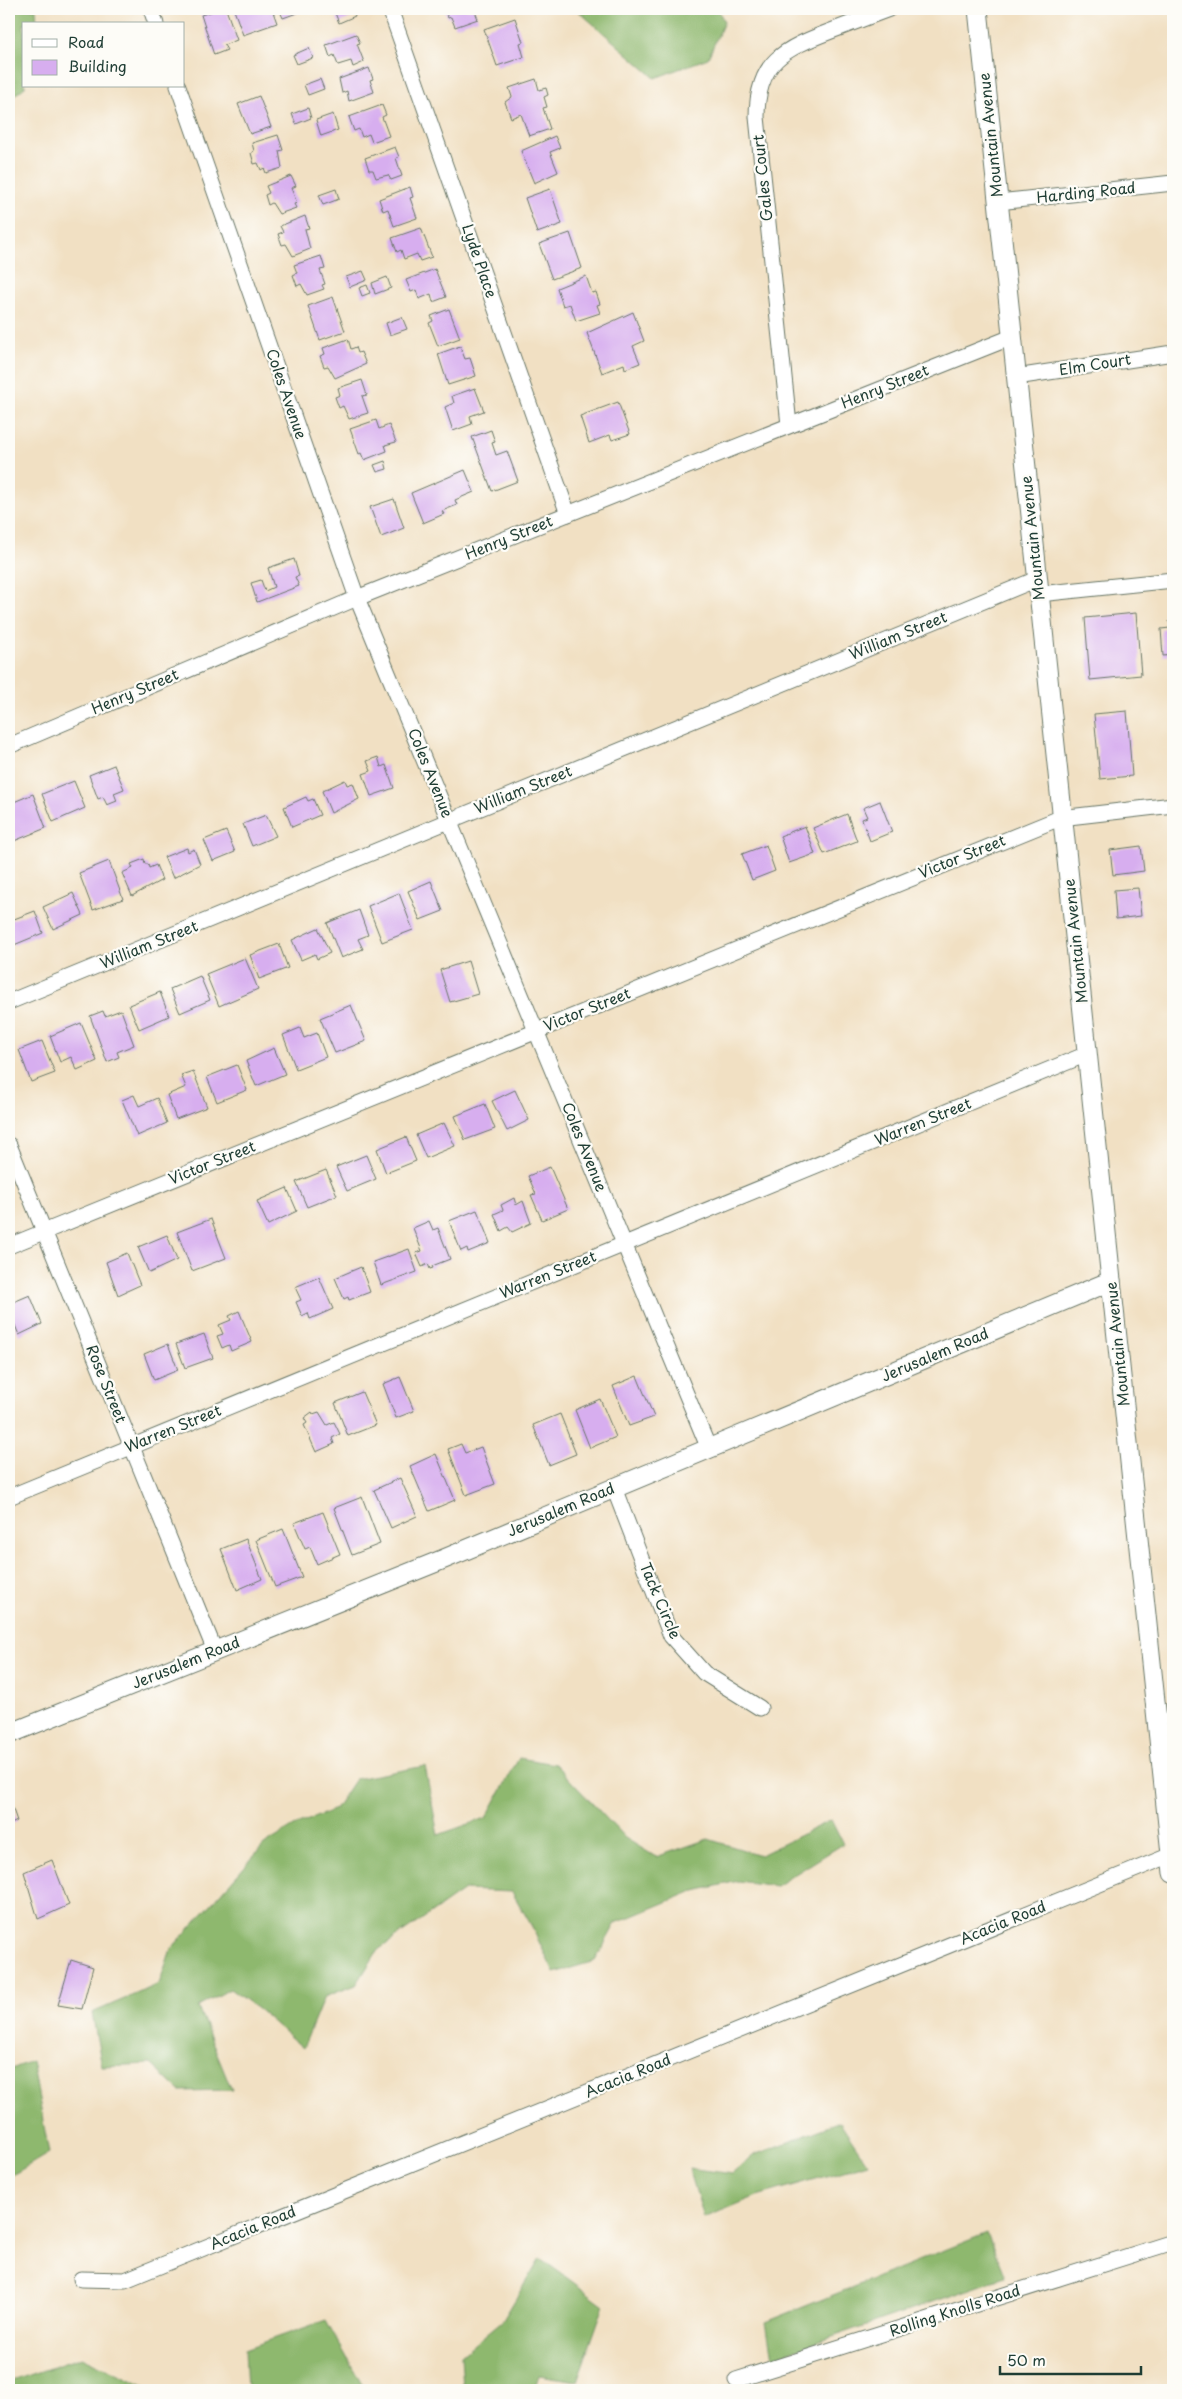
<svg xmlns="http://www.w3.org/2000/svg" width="1182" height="2399" font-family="'Playpen Sans',sans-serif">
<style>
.forest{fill:#8eb86e;stroke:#567a51}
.building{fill:#d7aeef}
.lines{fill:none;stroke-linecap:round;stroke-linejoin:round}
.minor-casing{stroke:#687666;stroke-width:17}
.tertiary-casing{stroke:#687666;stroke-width:21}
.minor{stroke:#fff;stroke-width:15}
.tertiary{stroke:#fff;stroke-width:19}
.labels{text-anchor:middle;stroke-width:4.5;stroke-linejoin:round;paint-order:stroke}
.street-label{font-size:15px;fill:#1f3d34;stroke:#fdfcf7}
</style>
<rect width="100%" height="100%" fill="#fdfcf7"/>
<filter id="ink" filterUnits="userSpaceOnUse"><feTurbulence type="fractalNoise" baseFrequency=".02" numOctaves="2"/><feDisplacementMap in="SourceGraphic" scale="10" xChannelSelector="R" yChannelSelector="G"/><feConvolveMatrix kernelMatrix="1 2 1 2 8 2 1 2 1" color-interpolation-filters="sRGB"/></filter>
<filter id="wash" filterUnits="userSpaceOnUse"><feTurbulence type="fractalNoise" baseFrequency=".0096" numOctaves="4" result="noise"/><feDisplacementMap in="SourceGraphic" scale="20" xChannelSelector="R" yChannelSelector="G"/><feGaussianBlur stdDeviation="1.12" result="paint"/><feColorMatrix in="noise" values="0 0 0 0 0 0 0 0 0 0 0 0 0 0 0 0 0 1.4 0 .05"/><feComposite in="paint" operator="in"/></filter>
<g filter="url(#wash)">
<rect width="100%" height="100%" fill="#f1e0c3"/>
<!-- forest -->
<g class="forest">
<path d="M9 9H36L37 24H24V86H26L9 100Z"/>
<path d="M576 9H718L724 22 708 58 655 78Z"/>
<path d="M519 1758 555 1764 625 1838 656 1857 708 1839 760 1855 831 1820 843 1844 776 1886 738 1881 691 1892 616 1923 595 1961 554 1973 530 1923 512 1892 464 1890 378 1950 356 1985 324 1997 303 2048 259 2010 230 1989 198 2007 232 2090 180 2091 151 2064 102 2066 92 2013 159 1984 171 1949 264 1845 294 1826 335 1809 355 1779 425 1766 438 1835 486 1818Z"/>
<path d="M32 2061 49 2153 9 2177V2070Z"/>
<path d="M840 2122 868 2164 757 2196 704 2218 689 2168 732 2174 754 2155Z"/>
<path d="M987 2233 1005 2277 772 2358 766 2322Z"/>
<path d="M540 2258 604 2305 577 2381 539 2375 534 2390H463L461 2355 503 2320Z"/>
<path d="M326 2320 365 2390H247L245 2349Z"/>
<path d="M82 2357 152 2390H9V2382Z"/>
</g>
<g id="blocks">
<!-- building -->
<g class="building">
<path d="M220 9H226L237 40 224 45 227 50 214 55 201 15Z"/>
<path d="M237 9H272L277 23 243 35 234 10Z"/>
<path d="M279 9H308L283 18Z"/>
<path d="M345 9H353L355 16 339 23 335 13Z"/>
<path d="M444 9H474L478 19 455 27 451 17 448 18Z"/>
<path d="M515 18 523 42 520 43 524 57 497 66 484 29Z"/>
<path d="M356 34 360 43 357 44 364 62 353 67 351 61 338 65 334 55 330 57 326 45Z"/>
<path d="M309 48 313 58 297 64 293 55Z"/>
<path d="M369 68 373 79 370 80 374 92 349 101 347 91 342 93 339 79Z"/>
<path d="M320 79 324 89 308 95 304 85Z"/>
<path d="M536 79 539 90 546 88 548 95 544 97 547 107 543 108 550 129 529 136 521 114 511 118 505 102 512 97 509 88Z"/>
<path d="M259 96 271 127 250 134 238 104Z"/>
<path d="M382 105 386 115 382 117 389 136 372 142 369 134 362 137 359 129 354 131 349 117Z"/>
<path d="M308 108 311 118 296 124 292 114Z"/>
<path d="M333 114 338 130 321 136 316 120Z"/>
<path d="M278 135 283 150 279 151 282 168 266 173 264 168 261 170 258 163 254 164 251 153 254 151 252 143Z"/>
<path d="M555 136 560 148 550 152 558 172 534 183 521 151Z"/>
<path d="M395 147 399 157 396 158 402 176 391 180 388 175 376 178 373 170H369L365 158Z"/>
<path d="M291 176 296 186 291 188 297 203 294 204 296 208 279 214 272 203 268 205 265 195 269 193 266 186Z"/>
<path d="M410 187 413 197 410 198 417 218 394 226 388 209 383 211 379 199Z"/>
<path d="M336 189 339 199 323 205 319 195Z"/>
<path d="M550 189 562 224 537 233 525 198Z"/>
<path d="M305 216 309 228 305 229 310 249 293 256 286 244 282 245 278 234 283 232 280 226Z"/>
<path d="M421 228 432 257 420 261 417 254 404 259 401 250 397 252 392 238Z"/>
<path d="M570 233 582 268 552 279 539 244Z"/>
<path d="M321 256 325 269 320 270 325 284 322 285 324 289 307 295 301 284 297 286 293 275 297 273 294 265Z"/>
<path d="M435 269 446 297 433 302 431 294 419 299 416 290 411 292 406 280Z"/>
<path d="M363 271 367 280 350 287 346 277Z"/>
<path d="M586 276 592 293 596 292 600 304 597 305 600 313 576 321 570 304 563 306 557 288Z"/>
<path d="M387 277 391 288 375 294 372 283Z"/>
<path d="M367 285 370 293 362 296 359 288Z"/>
<path d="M333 297 345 331 320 340 308 306Z"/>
<path d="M449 309 460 338 438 346 429 323 433 321 431 316Z"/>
<path d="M633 312 644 341 633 346 640 363 625 369 624 364 602 373 587 333Z"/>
<path d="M402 317 407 329 390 335 386 323Z"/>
<path d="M348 339 351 349 356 347 358 353 361 352 366 364 335 378 328 366 324 367 320 356 325 354 323 348Z"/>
<path d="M460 346 465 359 470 358 476 376 448 385 438 354Z"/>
<path d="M362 380 367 395 362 396 368 413 349 419 343 406 339 408 335 397 340 395 338 388Z"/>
<path d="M475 388 484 411 470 416 472 424 453 431 445 407 454 403 452 396Z"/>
<path d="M618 402 630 434 612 440 610 435 589 443 580 416Z"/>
<path d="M376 420 379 429 389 425 396 442 385 445 387 451 364 460 361 453 359 454 350 429Z"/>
<path d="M491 430 495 442 492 443 496 455 507 451 518 481 492 491 472 437Z"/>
<path d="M385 461 387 469 377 472 374 465Z"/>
<path d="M465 470 474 492 455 500 457 505 442 511 444 514 423 523 411 493Z"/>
<path d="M394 499 404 528 381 537 370 507Z"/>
<path d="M294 559 299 576 295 577 299 586 257 602 251 583 261 580 265 591 274 587 268 568Z"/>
<path d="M1136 613 1141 675 1090 680 1085 618Z"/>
<path d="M1169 621H1173V655L1163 656 1161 629 1170 628Z"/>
<path d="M1127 711 1132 776 1100 779 1094 714Z"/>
<path d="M378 757 381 767 386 765 394 788 371 796 363 774 371 771 367 761Z"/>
<path d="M114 765 124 789 114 793 117 801 107 805 103 797 98 799 89 775Z"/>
<path d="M345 780 347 785 353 783 359 799 331 813 322 791Z"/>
<path d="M74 781 85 808 53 822 42 794Z"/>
<path d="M33 794 46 828 14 841 9 828V804Z"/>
<path d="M306 797 308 801 313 799 320 815 292 827 284 807Z"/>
<path d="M880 801 892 832 870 841 862 819 867 817 863 808Z"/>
<path d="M847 814 857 841 824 854 813 828Z"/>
<path d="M266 815 276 836 252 846 243 824Z"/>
<path d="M805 826 815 854 789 863 780 836Z"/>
<path d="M226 831 235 852 213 861 204 840Z"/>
<path d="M766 845 775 871 752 880 742 854Z"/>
<path d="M1141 846 1144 871 1113 875 1110 850Z"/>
<path d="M187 848 188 852 194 849 200 864 173 878 164 857Z"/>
<path d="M144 859 145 864H148L149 868 156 865 162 880 132 896 122 873 133 868 131 864Z"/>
<path d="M109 861 123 899 93 910 79 873Z"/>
<path d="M431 881 443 911 420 920 408 891Z"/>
<path d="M1138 888 1141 916 1116 919 1114 890Z"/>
<path d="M73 893 83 915 53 929 43 907Z"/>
<path d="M399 893 413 930 382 942 368 906Z"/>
<path d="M359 910 368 935 358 939 363 949 341 958 327 923Z"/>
<path d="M35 911 43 933 14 945 9 933V921Z"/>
<path d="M318 928 330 953 317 959 315 954 301 960 292 940Z"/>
<path d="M279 944 288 968 259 979 250 955Z"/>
<path d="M245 958 258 989 219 1006 206 974Z"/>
<path d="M468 961 478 994 450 1002 440 970Z"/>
<path d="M200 976 210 1000 180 1013 170 989Z"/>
<path d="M160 992 169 1016 139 1029 129 1005Z"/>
<path d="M351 1005 366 1041 335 1053 320 1018Z"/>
<path d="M121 1010 134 1045 117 1052 119 1057 107 1062 90 1016 103 1011 105 1016Z"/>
<path d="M81 1023 97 1061 77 1070 71 1057 60 1062 50 1036Z"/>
<path d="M300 1028 304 1038 317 1033 326 1057 296 1069 283 1035Z"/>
<path d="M42 1041 55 1073 31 1082 19 1050Z"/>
<path d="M274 1048 285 1074 256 1086 246 1061Z"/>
<path d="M237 1065 247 1090 217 1102 207 1077Z"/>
<path d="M193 1071 207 1107 176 1119 167 1095 186 1087 181 1075Z"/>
<path d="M515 1090 529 1120 507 1131 492 1101Z"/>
<path d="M134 1095 139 1106 157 1098 167 1123 137 1136 122 1100Z"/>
<path d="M485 1104 495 1129 465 1140 455 1116Z"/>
<path d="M444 1123 455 1146 426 1158 416 1135Z"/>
<path d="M406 1137 416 1161 386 1173 377 1149Z"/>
<path d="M366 1155 376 1179 347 1191 336 1167Z"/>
<path d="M550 1167 568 1209 542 1220 531 1195 536 1194 528 1176Z"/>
<path d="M326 1170 337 1195 307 1207 296 1182Z"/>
<path d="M287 1188 297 1211 268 1225 257 1201Z"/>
<path d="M514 1198 516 1205 523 1201 531 1223 512 1232 508 1227 501 1231 494 1214 503 1210 501 1205Z"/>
<path d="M477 1210 490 1243 468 1252 467 1248 461 1251 449 1221Z"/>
<path d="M211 1219 226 1258 192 1271 177 1232Z"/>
<path d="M429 1221 433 1230 438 1228 450 1259 432 1266 433 1268 430 1269 428 1264 422 1267 416 1253 422 1251 413 1228Z"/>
<path d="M167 1235 177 1260 149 1273 138 1247Z"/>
<path d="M409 1249 417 1272 381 1285 373 1262Z"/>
<path d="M127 1253 140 1285 118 1295 106 1262Z"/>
<path d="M361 1267 370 1292 349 1300 348 1297 344 1299 335 1278Z"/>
<path d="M319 1277 333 1309 310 1319 308 1313 302 1316 296 1302 301 1300 295 1287Z"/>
<path d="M30 1295 42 1324 19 1335 9 1311V1304Z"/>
<path d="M239 1311 252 1342 231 1351 229 1345 222 1348 217 1336 223 1334 219 1325 231 1320 229 1316Z"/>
<path d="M204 1334 213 1358 185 1368 176 1344Z"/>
<path d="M168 1344 178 1370 154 1380 144 1354Z"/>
<path d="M637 1376 654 1417 629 1426 613 1386Z"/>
<path d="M400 1377 414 1411 396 1418 383 1384Z"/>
<path d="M362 1392 376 1425 348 1436 335 1403Z"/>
<path d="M600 1399 616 1437 590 1448 575 1410Z"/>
<path d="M312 1412 313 1414 319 1412 327 1425 334 1422 340 1434 332 1438 334 1444 316 1452 304 1425 307 1423 304 1418Z"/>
<path d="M560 1414 576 1454 549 1465 533 1425Z"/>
<path d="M461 1444 465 1453 481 1447 495 1484 466 1495 448 1449Z"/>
<path d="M436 1454 455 1500 429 1511 410 1466Z"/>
<path d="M400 1478 417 1516 391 1528 374 1490Z"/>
<path d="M362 1497 380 1544 352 1555 334 1508Z"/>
<path d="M323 1512 340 1554 317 1564 310 1547 305 1549 294 1523Z"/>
<path d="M283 1529 302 1577 275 1587 256 1540Z"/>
<path d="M246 1539 262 1579 237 1590 221 1549Z"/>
<path d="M9 1798 17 1821 9 1825Z"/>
<path d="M52 1860 69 1905 38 1919 24 1872Z"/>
<path d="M71 1960 93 1967 82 2009 58 2005Z"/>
</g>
</g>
</g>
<g filter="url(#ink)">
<use href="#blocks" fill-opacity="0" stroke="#687666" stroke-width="1"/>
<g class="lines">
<defs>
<g id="minor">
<path d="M151 9 156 24"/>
<path d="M390 9 568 514"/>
<path d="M178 86 357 598 709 1449"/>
<path d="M998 202 1173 183"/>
<path d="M1016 377 1173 353"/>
<path d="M789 425 757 117C757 61 784 49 831 31 850 24 870 16 889 9"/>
<path d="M1039 594 1173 580"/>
<path d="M9 746 357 598 1012 337"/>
<path d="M9 1002 1037 579"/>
<path d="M9 1145 215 1651"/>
<path d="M9 1246 1060 818 1173 805"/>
<path d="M614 1488 671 1636 704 1673 760 1708"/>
<path d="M9 1497 1087 1054"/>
<path d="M81 2279 125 2280 1171 1855"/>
<path d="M736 2380 1173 2242"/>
</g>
<g id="tertiary">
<path d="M978 9 1173 1873"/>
<path d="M9 1734 444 1559 1111 1281"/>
</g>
</defs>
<!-- minor casing -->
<use href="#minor" class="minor-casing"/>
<!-- tertiary casing -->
<use href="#tertiary" class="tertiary-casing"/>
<!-- minor -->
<use href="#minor" class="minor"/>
<!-- tertiary -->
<use href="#tertiary" class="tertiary"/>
</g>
</g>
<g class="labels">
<!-- street labels -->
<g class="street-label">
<text transform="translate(991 135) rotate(-96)" y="5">Mountain Avenue</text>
<text transform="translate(763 178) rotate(-96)" y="5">Gales Court</text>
<text transform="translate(1086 193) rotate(-6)" y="5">Harding Road</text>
<text transform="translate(479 261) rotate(71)" y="5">Lyde Place</text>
<text transform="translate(1095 365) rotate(-9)" y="5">Elm Court</text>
<text transform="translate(885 387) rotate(-22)" y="5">Henry Street</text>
<text transform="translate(286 394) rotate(71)" y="5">Coles Avenue</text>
<text transform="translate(509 538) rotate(-22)" y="5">Henry Street</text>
<text transform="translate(1033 538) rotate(-96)" y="5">Mountain Avenue</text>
<text transform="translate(898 636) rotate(-22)" y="5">William Street</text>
<text transform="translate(135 692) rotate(-23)" y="5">Henry Street</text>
<text transform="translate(430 773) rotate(68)" y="5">Coles Avenue</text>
<text transform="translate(523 790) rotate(-22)" y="5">William Street</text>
<text transform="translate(962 857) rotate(-22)" y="5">Victor Street</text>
<text transform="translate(1076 941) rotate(-96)" y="5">Mountain Avenue</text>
<text transform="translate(149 945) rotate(-22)" y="5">William Street</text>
<text transform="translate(587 1010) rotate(-22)" y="5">Victor Street</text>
<text transform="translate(923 1122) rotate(-22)" y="5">Warren Street</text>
<text transform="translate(584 1147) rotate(68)" y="5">Coles Avenue</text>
<text transform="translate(212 1163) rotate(-22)" y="5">Victor Street</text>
<text transform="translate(548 1275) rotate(-22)" y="5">Warren Street</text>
<text transform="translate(1118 1344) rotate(-96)" y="5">Mountain Avenue</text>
<text transform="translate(935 1355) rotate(-23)" y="5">Jerusalem Road</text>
<text transform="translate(106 1384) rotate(68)" y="5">Rose Street</text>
<text transform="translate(173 1429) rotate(-22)" y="5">Warren Street</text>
<text transform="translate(561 1510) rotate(-23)" y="5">Jerusalem Road</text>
<text transform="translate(660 1601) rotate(67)" y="5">Tack Circle</text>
<text transform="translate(186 1663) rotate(-22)" y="5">Jerusalem Road</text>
<text transform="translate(1003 1923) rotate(-22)" y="5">Acacia Road</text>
<text transform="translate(628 2076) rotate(-22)" y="5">Acacia Road</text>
<text transform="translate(253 2228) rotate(-22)" y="5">Acacia Road</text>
<text transform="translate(955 2311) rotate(-18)" y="5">Rolling Knolls Road</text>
</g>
</g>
<!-- margin -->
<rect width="1182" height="2399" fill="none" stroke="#fdfcf7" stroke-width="30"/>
<!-- legend -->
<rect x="22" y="22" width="162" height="65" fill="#fdfcf7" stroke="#a4b0a9"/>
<rect x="32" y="39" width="25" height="8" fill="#ffffff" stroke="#a4b0a9"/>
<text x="68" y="48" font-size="15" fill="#1f3d34">Road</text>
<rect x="32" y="60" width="25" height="15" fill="#d7aeef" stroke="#a4b0a9"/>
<text x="68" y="72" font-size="15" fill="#1f3d34">Building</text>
<!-- scale -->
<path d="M1000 2366v8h141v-8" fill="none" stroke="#1f3d34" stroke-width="2.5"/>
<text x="1007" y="2366" font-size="15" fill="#1f3d34" stroke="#fdfcf7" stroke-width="4" paint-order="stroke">50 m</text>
</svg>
